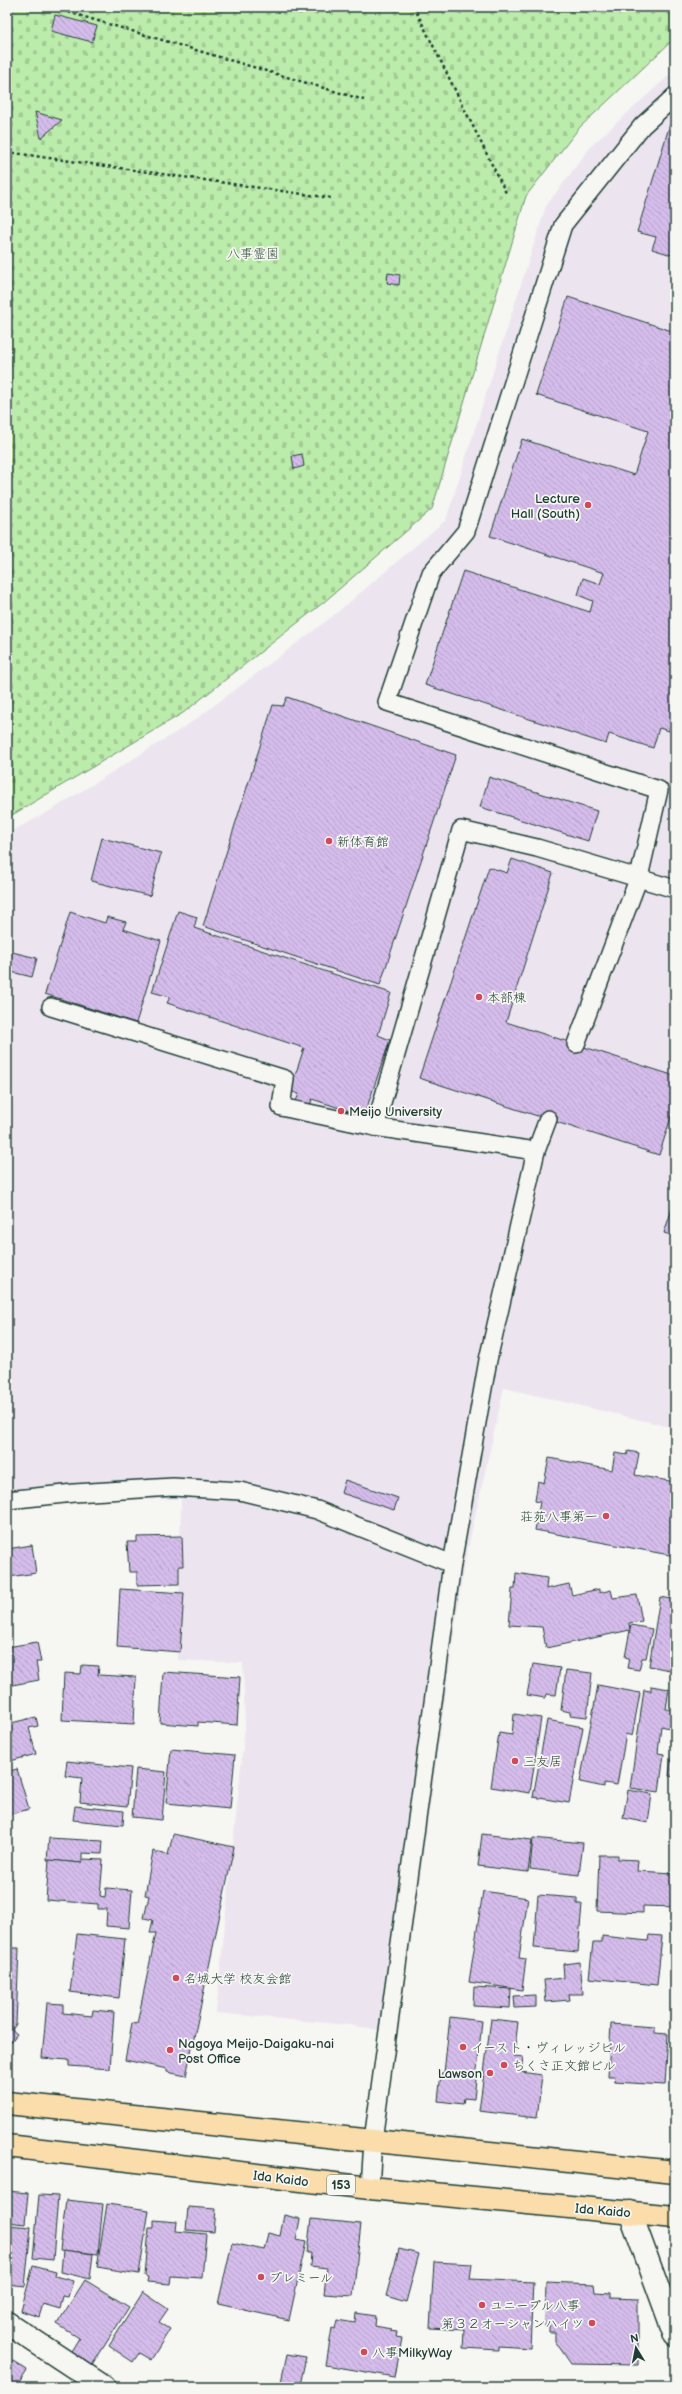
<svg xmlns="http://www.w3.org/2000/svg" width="682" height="2394" font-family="'Balsamiq Sans','Klee One',sans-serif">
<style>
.built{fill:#ece5f0}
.cemetery{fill:url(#cemetery-stones);stroke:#6e9470}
.building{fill:url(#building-back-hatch);stroke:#1f3d34}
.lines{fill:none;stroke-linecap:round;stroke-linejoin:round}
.service-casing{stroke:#1f3d34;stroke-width:20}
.minor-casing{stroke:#1f3d34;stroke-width:25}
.trunk-casing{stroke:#1f3d34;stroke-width:25}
.path{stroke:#1f3d34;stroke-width:2.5;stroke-dasharray:3 3;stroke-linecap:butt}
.service{stroke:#f6f6f2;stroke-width:17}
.minor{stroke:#f6f6f2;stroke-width:22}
.trunk{stroke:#fbddab;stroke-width:22}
.poi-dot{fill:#d1495b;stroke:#f6f6f2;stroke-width:1.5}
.labels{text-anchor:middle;stroke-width:3.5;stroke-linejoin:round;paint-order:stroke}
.shield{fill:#f6f6f2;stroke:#60746d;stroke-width:1}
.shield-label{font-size:12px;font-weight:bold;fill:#1f3d34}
.park-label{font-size:13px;fill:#375746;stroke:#f6f6f2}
.poi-label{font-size:13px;fill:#1f3d34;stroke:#f6f6f2;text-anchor:start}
.street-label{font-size:13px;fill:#1f3d34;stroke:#f6f6f2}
</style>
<defs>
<pattern id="cemetery-stones" width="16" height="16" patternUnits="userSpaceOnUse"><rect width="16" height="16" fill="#bcecab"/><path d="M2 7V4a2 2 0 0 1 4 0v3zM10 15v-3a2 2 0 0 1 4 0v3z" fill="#a1cb94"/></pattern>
<pattern id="building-back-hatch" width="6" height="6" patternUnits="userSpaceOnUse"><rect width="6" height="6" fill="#d5bceb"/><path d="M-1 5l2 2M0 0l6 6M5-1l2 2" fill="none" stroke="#b6a2ca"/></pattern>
</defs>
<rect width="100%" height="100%" fill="#f6f6f2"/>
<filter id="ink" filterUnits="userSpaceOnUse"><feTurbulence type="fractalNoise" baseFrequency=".025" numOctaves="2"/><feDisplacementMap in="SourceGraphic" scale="8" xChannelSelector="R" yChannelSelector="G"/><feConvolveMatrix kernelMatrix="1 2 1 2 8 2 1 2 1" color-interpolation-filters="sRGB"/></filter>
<g filter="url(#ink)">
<!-- built -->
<path class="built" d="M675 70V1428L504 1388 463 1570 398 2033 348 2025 216 2013 245 1727 243 1663 178 1660 181 1499 75 1500 7 1509V834L55 808 192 722 333 616 446 520 546 206 592 145Z"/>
<!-- cemetery -->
<path class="cemetery" d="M7 7H675V38L579 128 526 196 432 509 324 602 183 713 7 818Z"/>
<!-- building -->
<g class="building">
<path d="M55 15 97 26 92 42 51 31Z"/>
<path d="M35 112 62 120 41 138Z"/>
<path d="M670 124 675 126V256L652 249 656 237 637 232Z"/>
<path d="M388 273 400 275 399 285 387 283Z"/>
<path d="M568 297 675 332V711L669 731 659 728 653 748 609 734 606 744 425 685 463 571 590 612 593 601 578 595 583 578 600 584 604 573 490 536 522 439 634 475 648 431 536 395Z"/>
<path d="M302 454 304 466 294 469 292 456Z"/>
<path d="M287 697 456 755 380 985 203 926 273 705 283 706Z"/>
<path d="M675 711V729L670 727Z"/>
<path d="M489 777 597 811 588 841 480 807Z"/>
<path d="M102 838 161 853 150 896 91 881Z"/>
<path d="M512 859 553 873 506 1022 675 1076V1105L659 1155 419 1078 489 867 507 873Z"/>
<path d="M178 911 197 917 194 928 391 993 378 1035 390 1040 364 1116 312 1099 310 1106 296 1101 299 1094 290 1091 304 1048 167 1003 170 997 152 992Z"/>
<path d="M70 912 105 923 107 917 126 922 123 929 161 941 136 1023 45 994Z"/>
<path d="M12 952 37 958 32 977 7 971Z"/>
<path d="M675 1200V1236L664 1233Z"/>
<path d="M628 1451 639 1453 635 1475 675 1482V1556L535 1530 540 1502 535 1501 538 1481 544 1483 549 1458 612 1470 615 1453 627 1455Z"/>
<path d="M345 1480 398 1498 394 1510 341 1493Z"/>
<path d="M182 1536 183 1566H179V1584L137 1585V1572H129L127 1542H137V1537Z"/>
<path d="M32 1545 36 1573 9 1577 7 1549Z"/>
<path d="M516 1573 547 1578 546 1589 569 1584 572 1595 599 1589V1593L611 1590 613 1598 637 1595 642 1621 629 1623 630 1630 546 1648 542 1627 509 1625 512 1589H515Z"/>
<path d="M120 1589 184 1593 180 1652 117 1647Z"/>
<path d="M660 1597 675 1600V1671L649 1666Z"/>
<path d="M631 1625 652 1629 646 1658H642L639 1670 627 1668 629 1658 625 1657Z"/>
<path d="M37 1642 41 1662H36L39 1680 7 1686V1647Z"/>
<path d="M533 1664 560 1668 556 1695 546 1694 545 1698 527 1695Z"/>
<path d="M82 1665 99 1666 98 1675 136 1677 134 1724 62 1720 64 1673 81 1674Z"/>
<path d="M566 1670 592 1673 587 1717 570 1715V1712L561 1710Z"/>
<path d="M163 1672 240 1677 237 1725 198 1722V1726L160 1723Z"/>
<path d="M598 1685 640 1693 632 1736 626 1734 617 1785 604 1783V1787L580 1782Z"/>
<path d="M651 1686 669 1689 666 1709 675 1710 674 1729 661 1726 658 1753 664 1754 659 1792 630 1788 644 1690 651 1691Z"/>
<path d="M514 1714 541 1718 530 1793 491 1787 499 1733 512 1735Z"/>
<path d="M36 1717 38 1726 29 1728 36 1754 7 1762V1724Z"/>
<path d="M547 1720 583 1727 569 1803 533 1797Z"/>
<path d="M675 1725V1777L669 1776Z"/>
<path d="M171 1749 235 1755 230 1809 166 1803Z"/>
<path d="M67 1761 131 1768 127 1807 80 1802 82 1778 65 1776Z"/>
<path d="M17 1769 29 1809 8 1815 10 1821 7 1822V1772Z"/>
<path d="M136 1769 166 1772 162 1820 132 1817Z"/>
<path d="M628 1790 652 1794 648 1823 623 1818Z"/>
<path d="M75 1806 124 1811 123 1825 73 1820Z"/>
<path d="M173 1834 234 1847 186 2076 167 2072V2069L125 2060 132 2023 137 2024 156 1933H150L153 1920 144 1918 149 1896 145 1895 153 1851 168 1855Z"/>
<path d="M482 1834 532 1840 528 1872 478 1866Z"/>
<path d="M49 1838 103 1841 102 1854 82 1853V1863L47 1860Z"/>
<path d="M533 1838 583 1843 579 1875 530 1869Z"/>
<path d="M599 1855H618V1859L638 1860 637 1871 675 1873V1907L643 1906V1913L597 1911Z"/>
<path d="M83 1859 103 1860 100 1896 105 1897 106 1888 132 1890 129 1928 106 1926 107 1909H98V1904L46 1900 49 1860 82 1863Z"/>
<path d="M483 1891 528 1898 519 1958 526 1959 522 1990 469 1982Z"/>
<path d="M538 1895 577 1898V1904H582L578 1952 534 1948Z"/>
<path d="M77 1934 125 1939 119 1998 70 1992Z"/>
<path d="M649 1935 662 1936 657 1985 589 1978 593 1942H602V1936L648 1941Z"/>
<path d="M7 1948H19L16 2024 12 2030 17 2034 7 2047Z"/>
<path d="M580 1962 583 1994H569L570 2000 546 2002 544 1980 564 1978 563 1964Z"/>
<path d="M474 1987 511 1989 510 2008 473 2006Z"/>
<path d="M536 1995V2007L515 2008 514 1996Z"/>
<path d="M47 2003 63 2004V2013L92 2016 93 2010 114 2012 110 2069 69 2066V2060L42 2058Z"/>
<path d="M450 2017 482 2021 474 2099 464 2098 463 2104 438 2101 441 2073H444Z"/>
<path d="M491 2019 518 2022 514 2056 523 2057 521 2072 542 2075 537 2118 479 2111Z"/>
<path d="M611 2024 655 2027V2033L668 2034 665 2085 614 2082 615 2076H608Z"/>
<path d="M7 2191 28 2193 25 2224 7 2222Z"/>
<path d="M39 2195 58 2196 53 2260 33 2258Z"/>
<path d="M66 2200 103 2204 98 2254 60 2250Z"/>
<path d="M107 2204 149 2210 139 2274 97 2267Z"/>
<path d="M188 2207 216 2209 214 2232 186 2230Z"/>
<path d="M284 2215 300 2219 296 2240 306 2242 289 2320 218 2304 232 2243 264 2250 268 2233 280 2236Z"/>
<path d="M311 2219 361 2224 353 2296 324 2294 327 2268 310 2266 311 2253H307Z"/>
<path d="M154 2220 177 2222 176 2231 206 2234 202 2278 171 2276 170 2284 147 2282 148 2277 145 2276 149 2228H154Z"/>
<path d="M7 2225 31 2227 25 2286 7 2284Z"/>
<path d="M399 2249 419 2254 406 2302 386 2296Z"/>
<path d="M63 2250 93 2254 90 2279 61 2272Z"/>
<path d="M434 2262 472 2264 470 2279 533 2282 530 2348 499 2346V2350L463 2348 464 2330 430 2328Z"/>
<path d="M33 2266 56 2272 55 2276 73 2281 68 2297 63 2296 60 2309 43 2304 39 2317 21 2311Z"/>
<path d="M85 2280 129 2307 91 2367 70 2353 79 2338 57 2324Z"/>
<path d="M546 2282 594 2284 595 2292 611 2293V2298L638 2299V2365L571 2364 555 2341V2332H549V2326L545 2327Z"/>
<path d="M143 2292 168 2309 159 2322 170 2329 151 2360 139 2353 133 2362 109 2346Z"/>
<path d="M356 2313 376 2316 375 2326 391 2329 390 2331 397 2332 396 2337 402 2338 395 2377 326 2365 332 2328 335 2329 337 2320 355 2323Z"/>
<path d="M287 2354 306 2357 300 2385 281 2382Z"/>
<path d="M7 2357 27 2370 16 2387H7Z"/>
</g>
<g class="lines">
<defs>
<g id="service">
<path d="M51 1007 285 1079 281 1107 375 1127 536 1151"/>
<path d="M576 1044 639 877 659 790 387 702 431 573 466 531 563 225 642 126 675 96"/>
<path d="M375 1127 461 830 537 848 675 889"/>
<path d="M7 1500 74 1493 173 1487 240 1491 317 1510 452 1564"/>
<path d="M370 2188 373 2140 452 1564 488 1360 536 1151 548 1119"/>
</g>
<g id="minor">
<path d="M630 2212 675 2335"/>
<path d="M7 2323 104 2387"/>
</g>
<g id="trunk">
<path d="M7 2103 675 2172"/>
<path d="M7 2146 370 2188 675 2217"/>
</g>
</defs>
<!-- service casing -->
<use href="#service" class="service-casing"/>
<!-- minor casing -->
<use href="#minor" class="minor-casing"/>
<!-- trunk casing -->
<use href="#trunk" class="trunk-casing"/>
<!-- path -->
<g class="path">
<path d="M51 7 364 100"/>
<path d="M414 7 506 193"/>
<path d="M7 152 331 198"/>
</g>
<!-- service -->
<use href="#service" class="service"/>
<!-- minor -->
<use href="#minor" class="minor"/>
<!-- trunk -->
<use href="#trunk" class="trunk"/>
</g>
</g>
<!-- markers -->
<g class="poi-dot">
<circle cx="588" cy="505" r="4"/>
<circle cx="329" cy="841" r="4"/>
<circle cx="479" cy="997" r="4"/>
<circle cx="341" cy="1111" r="4"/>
<circle cx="606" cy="1516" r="4"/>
<circle cx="515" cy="1761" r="4"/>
<circle cx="176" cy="1978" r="4"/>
<circle cx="463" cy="2047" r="4"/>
<circle cx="170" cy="2050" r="4"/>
<circle cx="504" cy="2065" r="4"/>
<circle cx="490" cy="2073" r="4"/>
<circle cx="261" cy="2277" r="4"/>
<circle cx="482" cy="2305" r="4"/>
<circle cx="592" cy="2323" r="4"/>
<circle cx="364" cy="2352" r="4"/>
</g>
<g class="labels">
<!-- shield labels -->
<rect class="shield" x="327" y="2175" width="28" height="20" rx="3"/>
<g class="shield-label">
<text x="341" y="2189">153</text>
</g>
<!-- park labels -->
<g class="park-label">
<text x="253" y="258">八事霊園</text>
</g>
<!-- poi labels -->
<g class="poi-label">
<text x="580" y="503" text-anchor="end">Lecture<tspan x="580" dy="15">Hall (South)</tspan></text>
<text x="337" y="846">新体育館</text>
<text x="487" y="1002">本部棟</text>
<text x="349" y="1116">Meijo University</text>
<text x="598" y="1521" text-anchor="end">荘苑八事第一</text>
<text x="523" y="1766">三友居</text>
<text x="184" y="1983">名城大学 校友会館</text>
<text x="178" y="2048">Nagoya Meijo-Daigaku-nai<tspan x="178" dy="15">Post Office</tspan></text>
<text x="471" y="2052">イースト・ヴィレッジビル</text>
<text x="512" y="2070">ちくさ正文館ビル</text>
<text x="482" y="2078" text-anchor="end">Lawson</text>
<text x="269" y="2282">プレミール</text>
<text x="490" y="2310">ユニーブル八事</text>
<text x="584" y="2328" text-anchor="end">第３２オーシャンハイツ</text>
<text x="372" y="2357">八事MilkyWay</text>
</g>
<!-- street labels -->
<g class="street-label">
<text transform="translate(281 2178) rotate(7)" y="5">Ida Kaido</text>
<text transform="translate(603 2210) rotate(5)" y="5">Ida Kaido</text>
</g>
</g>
<!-- margin -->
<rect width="682" height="2394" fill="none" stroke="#f6f6f2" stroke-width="24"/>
<rect x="12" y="12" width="658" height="2370" fill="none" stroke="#1f3d34" stroke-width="1.5" filter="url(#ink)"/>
<!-- north arrow -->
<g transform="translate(636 2348) rotate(350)" stroke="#f6f6f2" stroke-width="3" paint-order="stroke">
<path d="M0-3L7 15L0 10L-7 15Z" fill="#1f3d34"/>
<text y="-6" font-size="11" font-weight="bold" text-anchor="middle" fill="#1f3d34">N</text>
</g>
</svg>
